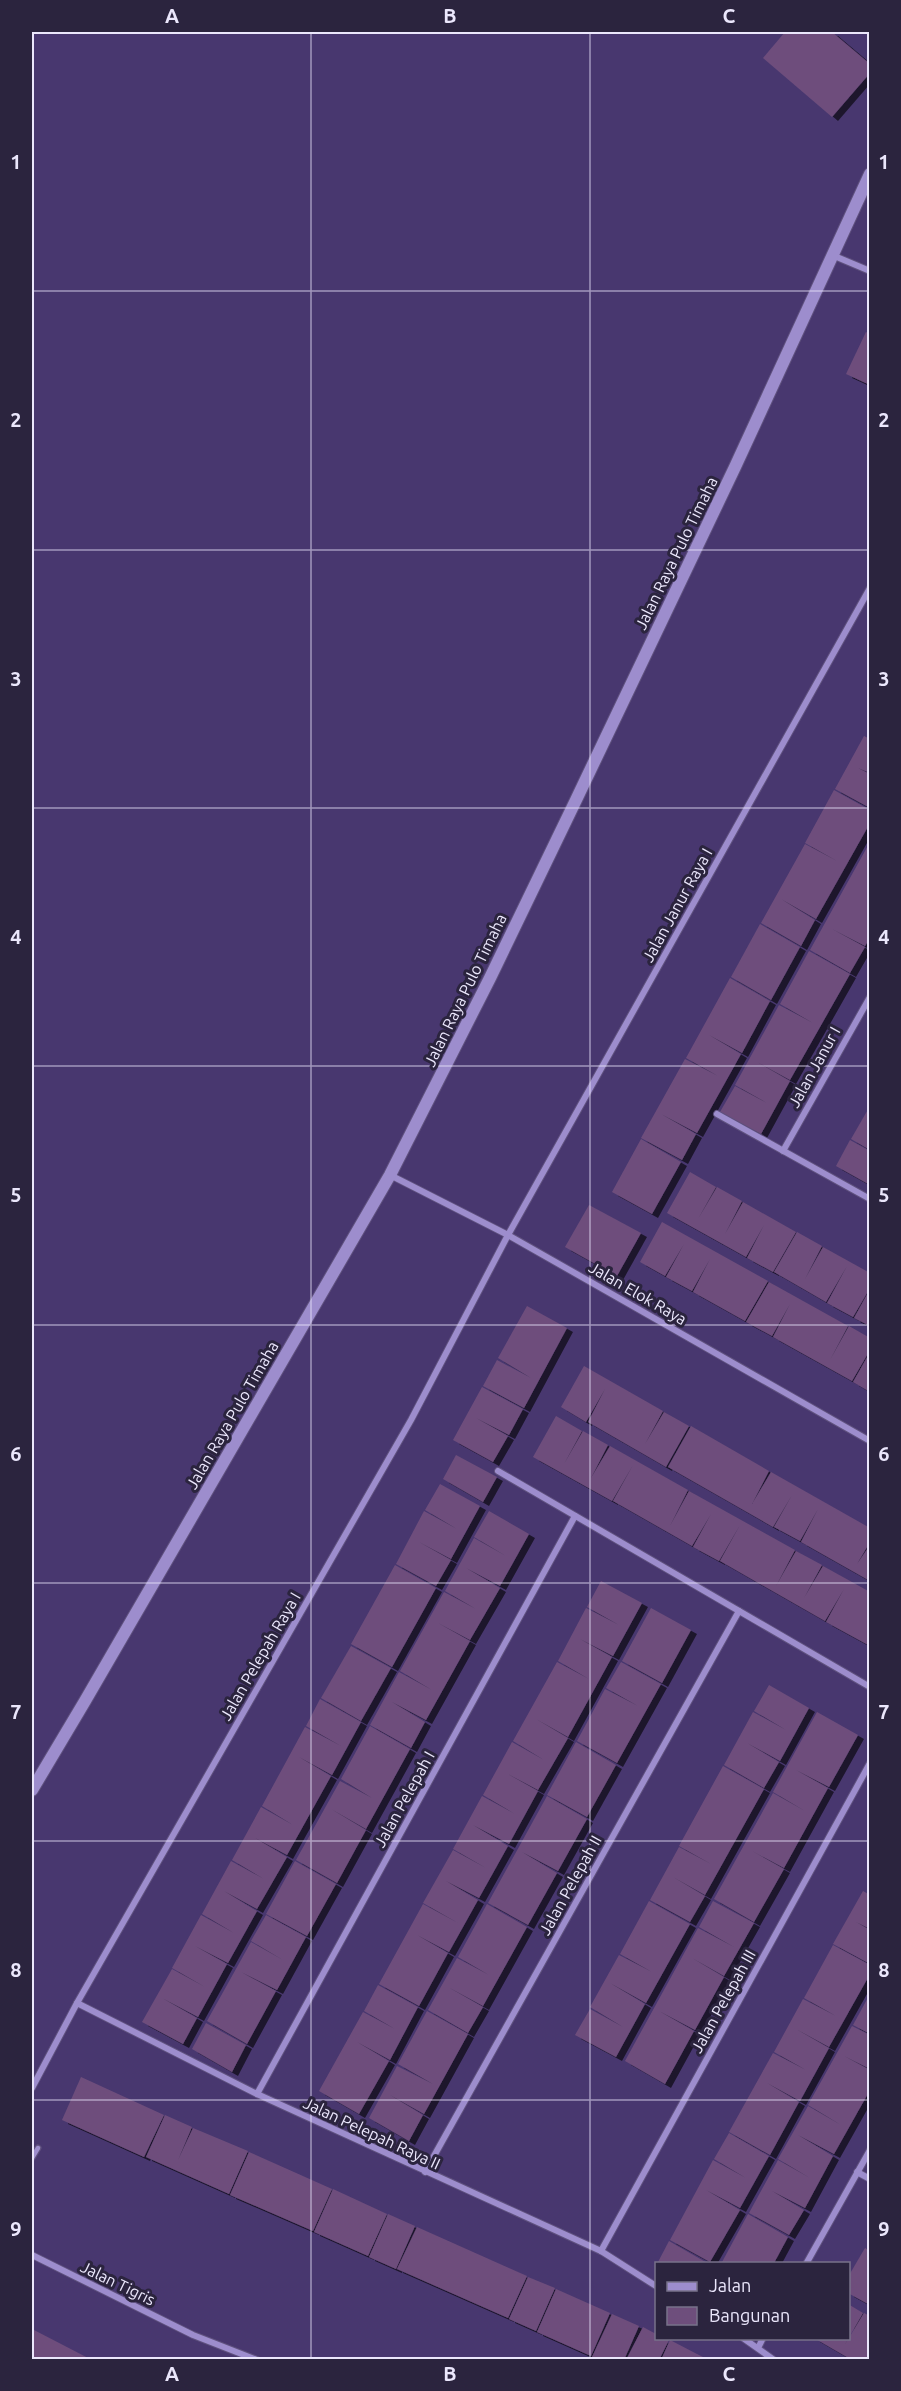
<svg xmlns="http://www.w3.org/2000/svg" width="901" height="2391" font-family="Ubuntu,sans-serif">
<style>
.building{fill:#6e4e7c;filter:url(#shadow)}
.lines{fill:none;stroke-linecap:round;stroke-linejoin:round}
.lane-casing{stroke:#5f517e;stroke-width:7}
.street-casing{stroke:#5f517e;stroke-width:8}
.secondary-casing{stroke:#5f517e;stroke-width:14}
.lane{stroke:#9d8dcd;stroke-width:4.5}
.street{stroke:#9d8dcd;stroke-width:6}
.secondary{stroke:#9d8dcd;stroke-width:12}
.grid{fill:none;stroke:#ebe7fc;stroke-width:1.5;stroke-opacity:0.55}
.labels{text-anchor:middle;stroke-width:6;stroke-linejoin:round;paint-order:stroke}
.street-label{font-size:16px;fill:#ebe7fc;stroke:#2b243e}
.neatline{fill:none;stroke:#ebe7fc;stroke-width:2}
.grid-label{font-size:20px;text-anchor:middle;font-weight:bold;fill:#ebe7fc}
</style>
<defs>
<filter id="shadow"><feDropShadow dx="6" dy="4" stdDeviation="0" flood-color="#0009"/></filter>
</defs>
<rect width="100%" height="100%" fill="#48376f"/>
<!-- building -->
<g class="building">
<path d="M785 32H832L870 64V73L832 117 763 58Z"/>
<path d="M866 332 870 334V385L846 374Z"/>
<path d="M864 736 870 739V773L858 768 870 774V808L835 789Z"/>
<path d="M834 790 870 810V823L816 919 781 899 815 920 801 946 761 923 805 844 837 861 805 843Z"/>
<path d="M870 842V938L865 946 832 929 865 947 850 973 810 950Z"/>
<path d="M760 924 800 947 771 1000 731 977Z"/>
<path d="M809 951 850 974 790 1080 757 1062 790 1081 761 1134 720 1112 735 1086 767 1103 735 1085 779 1005 813 1023 780 1004Z"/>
<path d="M730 978 770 1001 742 1053 709 1035 741 1054 697 1133 661 1114 696 1134 682 1160 641 1138 685 1059 718 1076 686 1058Z"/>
<path d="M870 1106V1150L851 1139Z"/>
<path d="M641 1139 681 1162 652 1214 612 1192Z"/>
<path d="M850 1140 870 1151V1185L836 1166Z"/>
<path d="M690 1172 716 1187 698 1219 717 1187 742 1201 725 1234 743 1202 796 1232 773 1272 747 1258 764 1225 746 1257 667 1213Z"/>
<path d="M589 1205 641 1233 617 1276 565 1247Z"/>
<path d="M662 1222 768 1281 745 1321 693 1292 710 1259 692 1291 666 1277 684 1244 665 1276 640 1262Z"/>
<path d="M797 1232 822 1246 805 1279 823 1247 870 1273V1288L853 1317 827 1303 847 1266 826 1302 774 1272Z"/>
<path d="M769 1282 848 1326 830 1360 849 1326 870 1338V1350L852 1381 773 1337 790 1304 772 1336 746 1322Z"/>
<path d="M870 1289V1326L854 1318Z"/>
<path d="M527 1306 567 1328 524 1408 483 1386 497 1360 531 1378 498 1358Z"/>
<path d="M870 1352V1392L853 1382Z"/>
<path d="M584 1366 663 1411 645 1444 664 1412 689 1426 666 1467 588 1422 605 1389 586 1422 561 1407Z"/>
<path d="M482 1387 523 1409 509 1435 476 1418 508 1436 493 1462 453 1440Z"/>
<path d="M556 1416 582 1431 564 1464 583 1431 608 1445 591 1478 610 1446 688 1490 670 1526 689 1491 795 1550 776 1586 796 1551 822 1565 804 1598 823 1566 870 1592V1646L826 1622 844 1589 825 1621 720 1561 740 1525 719 1561 693 1547 711 1514 692 1546 613 1501 633 1465 612 1501 533 1457Z"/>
<path d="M691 1426 769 1471 752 1504 771 1472 870 1528V1542L857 1564 870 1545V1581L801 1542 818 1509 800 1541 774 1527 792 1495 773 1527 668 1467Z"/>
<path d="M456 1455 497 1477 483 1502 443 1479Z"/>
<path d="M440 1484 480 1506 451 1559 419 1542 451 1560 436 1586 396 1564 424 1511 457 1529 425 1510Z"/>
<path d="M489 1511 529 1534 500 1586 466 1568 500 1588 470 1640 438 1623 470 1641 426 1720 392 1702 425 1722 411 1748 370 1725 399 1672 432 1690 400 1671 444 1592 476 1609 445 1591 474 1538 506 1556 474 1537Z"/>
<path d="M395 1565 436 1588 392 1667 351 1644Z"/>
<path d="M601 1581 642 1603 613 1656 580 1639 612 1657 568 1737 536 1719 568 1738 538 1790 506 1773 538 1791 509 1844 473 1825 508 1846 479 1898 446 1881 478 1900 449 1952 417 1935 448 1953 419 2006 379 1984 423 1904 458 1923 423 1903 453 1850 486 1868 453 1849 482 1796 515 1814 483 1795 512 1742 544 1760 513 1741 557 1662 589 1679 558 1661 586 1608 619 1625 587 1607Z"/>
<path d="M651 1608 691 1630 662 1683 622 1661Z"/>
<path d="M351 1646 391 1668 361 1721 321 1698Z"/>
<path d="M621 1662 661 1684 617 1763 577 1741 605 1689 638 1706 606 1688Z"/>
<path d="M769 1685 809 1708 780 1761 747 1743 779 1762 764 1788 724 1765 753 1712 786 1730 754 1711Z"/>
<path d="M320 1699 361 1722 332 1775 299 1757 331 1776 287 1855 255 1838 287 1857 257 1909 224 1891 257 1911 228 1963 195 1946 227 1964 198 2017 162 1998 197 2018 183 2044 142 2022 172 1969 205 1987 172 1968 201 1915 234 1933 202 1914 231 1861 264 1879 232 1860 261 1807 293 1825 262 1806 305 1727 341 1746 306 1726Z"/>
<path d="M817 1712 858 1735 829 1787 796 1770 828 1788 784 1868 752 1851 784 1869 754 1922 714 1899 773 1793 805 1811 773 1792Z"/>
<path d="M370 1726 410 1749 366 1829 331 1809 366 1830 337 1883 296 1860 340 1781 372 1798 341 1779Z"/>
<path d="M576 1742 616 1765 587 1817 547 1795Z"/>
<path d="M723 1766 764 1789 705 1895 673 1877 705 1896 690 1922 650 1900 679 1847 711 1864 679 1846Z"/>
<path d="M547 1796 587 1819 558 1871 522 1852 557 1873 528 1925 488 1903Z"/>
<path d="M295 1861 336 1884 307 1936 266 1914Z"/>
<path d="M863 1891 870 1895V1929L856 1922 870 1930V1964L833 1944Z"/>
<path d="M649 1901 690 1924 646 2003 610 1983 645 2004 616 2057 575 2035 590 2009 623 2027 590 2007 619 1955 652 1972 620 1954Z"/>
<path d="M713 1901 754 1923 724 1976 692 1958 724 1977 695 2030 659 2011 694 2031 665 2084 625 2061 698 1928 734 1947 699 1927Z"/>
<path d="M487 1904 527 1927 483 2006 448 1987 483 2007 468 2033 428 2010 457 1958 489 1975 458 1957Z"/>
<path d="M266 1915 306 1937 277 1990 241 1972 276 1991 247 2044 207 2021 251 1942 283 1960 251 1941Z"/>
<path d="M833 1945 870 1965V1974L829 2047 796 2029 829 2048 800 2101 767 2083 799 2102 770 2155 729 2132 773 2053 806 2070 774 2052 803 1999 836 2016 804 1998Z"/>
<path d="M378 1985 418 2007 390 2060 357 2042 389 2061 359 2114 319 2091 363 2012 395 2029 364 2011Z"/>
<path d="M870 1994V2034L853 2025Z"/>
<path d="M427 2011 468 2034 424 2114 390 2095 423 2115 409 2141 369 2118 397 2066 433 2084 398 2064Z"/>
<path d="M206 2023 246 2045 232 2072 192 2049Z"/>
<path d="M852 2026 870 2035V2069L844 2056 870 2070V2090L834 2154 798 2135 833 2156 805 2208 772 2191 804 2210 789 2235 749 2213 778 2160 810 2178 778 2159 808 2106 841 2125 808 2105Z"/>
<path d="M81 2077 164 2115 144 2157 62 2120Z"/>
<path d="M165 2115 192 2127 178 2160 193 2128 248 2151 229 2194 146 2157Z"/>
<path d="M729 2133 769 2156 740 2208 706 2190 740 2210 710 2262 670 2240 713 2160 746 2178 714 2159Z"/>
<path d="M249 2152 332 2189 313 2231 230 2195Z"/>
<path d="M333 2189 387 2214 368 2256 314 2232Z"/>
<path d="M388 2214 415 2226 396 2269 369 2257Z"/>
<path d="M748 2214 788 2237 774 2263 721 2264Z"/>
<path d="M417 2227 527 2276 508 2318 397 2269Z"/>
<path d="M669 2241 709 2264H657Z"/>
<path d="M865 2248 870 2251V2300L868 2304 848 2293V2277Z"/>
<path d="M528 2277 555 2288 536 2331 509 2319Z"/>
<path d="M556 2289 610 2313 591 2356 537 2332Z"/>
<path d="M848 2304 863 2313 844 2346 864 2313 870 2316V2360H852L814 2338H848Z"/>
<path d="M612 2314 639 2326 624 2360H599L592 2357Z"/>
<path d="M643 2327 656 2334V2338L669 2340 659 2360H626Z"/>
<path d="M32 2329 92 2360H32Z"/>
<path d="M670 2340 697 2354 709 2360H661Z"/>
</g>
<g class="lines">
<defs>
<path id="lane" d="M32 2158 38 2148"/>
<g id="street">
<path d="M832 255 870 271"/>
<path d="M717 1114 870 1199"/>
<path d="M783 1151 870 997"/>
<path d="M390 1175 508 1235 870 1441"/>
<path d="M498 1471 870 1687"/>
<path d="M77 2003 257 2094 601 2251 656 2286"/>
<path d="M32 2088 77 2003 411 1420 508 1235 870 588"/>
<path d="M257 2094 575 1516"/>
<path d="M425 2172 739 1611"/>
<path d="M857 2172 870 2179"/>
<path d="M601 2251 870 1763"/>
<path d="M32 2255 193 2335 257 2360"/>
<path d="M806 2264 870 2150"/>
<path d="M743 2338 774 2360"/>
<path d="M758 2348 763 2338"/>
</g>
<path id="secondary" d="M32 1790 85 1701 390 1175 490 978 576 800 735 467 870 174"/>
</defs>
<!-- lane casing -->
<use href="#lane" class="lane-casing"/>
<!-- street casing -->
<use href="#street" class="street-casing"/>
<!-- secondary casing -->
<use href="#secondary" class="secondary-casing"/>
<!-- lane -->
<use href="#lane" class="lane"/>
<!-- street -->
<use href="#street" class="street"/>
<!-- secondary -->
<use href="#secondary" class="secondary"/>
</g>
<!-- grid -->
<path class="grid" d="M311 32V2360M590 32V2360M32 291H870M32 550H870M32 808H870M32 1066H870M32 1325H870M32 1583H870M32 1841H870M32 2100H870"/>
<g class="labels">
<!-- street labels -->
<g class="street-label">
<text transform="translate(676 553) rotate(-64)" y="6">Jalan Raya Pulo Timaha</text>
<text transform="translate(677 905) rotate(-61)" y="6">Jalan Janur Raya I</text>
<text transform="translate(465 990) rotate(-64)" y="6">Jalan Raya Pulo Timaha</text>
<text transform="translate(814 1067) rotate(-61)" y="6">Jalan Janur I</text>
<text transform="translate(638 1293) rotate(30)" y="6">Jalan Elok Raya</text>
<text transform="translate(232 1415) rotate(-60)" y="6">Jalan Raya Pulo Timaha</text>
<text transform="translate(260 1656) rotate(-60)" y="6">Jalan Pelepah Raya I</text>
<text transform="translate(404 1799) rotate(-61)" y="6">Jalan Pelepah I</text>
<text transform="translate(570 1885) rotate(-61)" y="6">Jalan Pelepah II</text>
<text transform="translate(723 2001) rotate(-61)" y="6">Jalan Pelepah III</text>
<text transform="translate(372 2133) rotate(25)" y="6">Jalan Pelepah Raya II</text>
<text transform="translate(118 2283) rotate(26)" y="6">Jalan Tigris</text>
</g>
</g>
<!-- border -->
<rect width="901" height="2391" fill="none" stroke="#2b243e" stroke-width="66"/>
<!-- legend -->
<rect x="655" y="2262" width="195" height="78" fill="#2b243e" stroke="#78728a" stroke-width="1.5"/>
<rect x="667" y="2282" width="30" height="9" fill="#9d8dcd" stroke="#78728a" stroke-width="1.5"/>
<text x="709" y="2292" font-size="18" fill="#ebe7fc">Jalan</text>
<rect x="667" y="2307" width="30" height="18" fill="#6e4e7c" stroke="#78728a" stroke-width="1.5"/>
<text x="709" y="2322" font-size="18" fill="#ebe7fc">Bangunan</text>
<rect x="33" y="33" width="835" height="2325" class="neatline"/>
<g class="grid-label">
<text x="172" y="23">A</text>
<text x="450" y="23">B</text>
<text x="729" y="23">C</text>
<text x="16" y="169">1</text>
<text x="884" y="169">1</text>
<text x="16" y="427">2</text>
<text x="884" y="427">2</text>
<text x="16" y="686">3</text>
<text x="884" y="686">3</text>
<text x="16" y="944">4</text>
<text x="884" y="944">4</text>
<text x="16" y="1202">5</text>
<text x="884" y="1202">5</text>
<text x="16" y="1461">6</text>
<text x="884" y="1461">6</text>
<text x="16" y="1719">7</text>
<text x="884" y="1719">7</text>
<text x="16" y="1977">8</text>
<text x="884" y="1977">8</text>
<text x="16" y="2236">9</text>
<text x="884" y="2236">9</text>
<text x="172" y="2381">A</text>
<text x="450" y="2381">B</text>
<text x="729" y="2381">C</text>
</g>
</svg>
